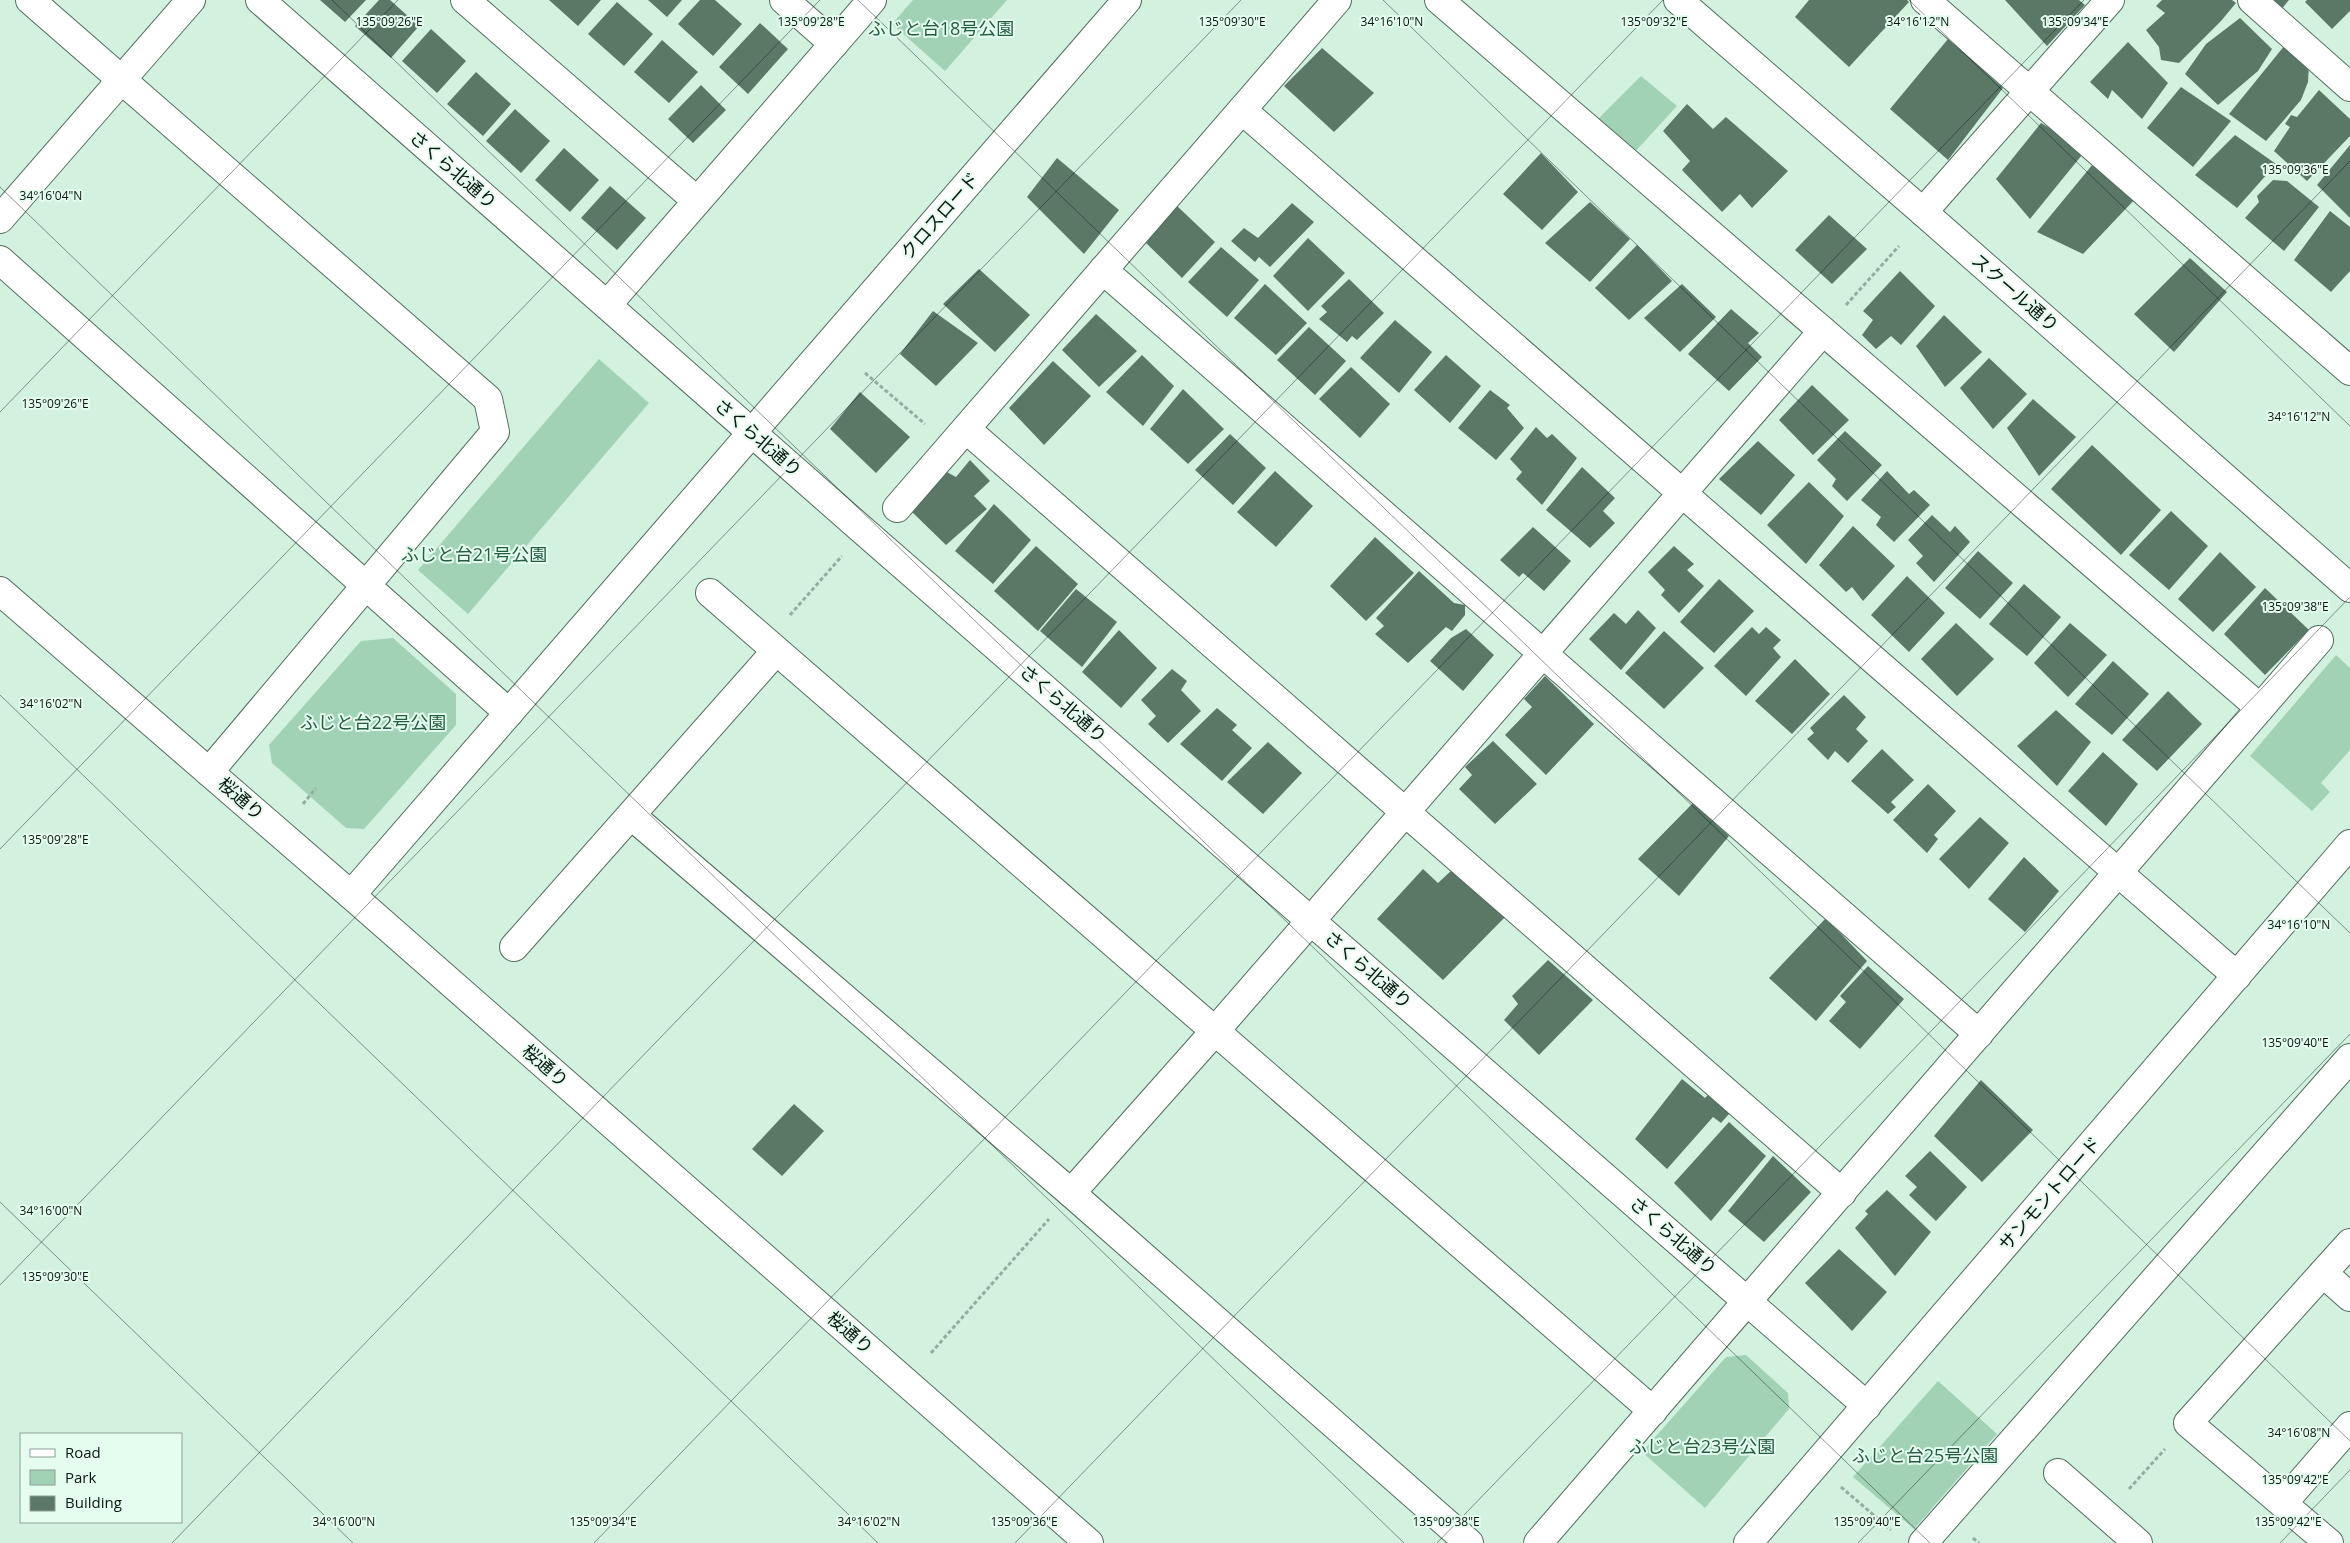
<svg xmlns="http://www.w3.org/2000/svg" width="2350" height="1543" font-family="'Open Sans','Noto Sans JP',sans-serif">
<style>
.green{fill:#a1d2b6}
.building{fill:#5b7867}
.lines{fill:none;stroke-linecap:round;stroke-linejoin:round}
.street-casing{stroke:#506c5c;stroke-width:30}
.secondary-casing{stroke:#506c5c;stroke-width:30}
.path{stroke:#93ac9d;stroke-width:3;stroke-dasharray:4 2.5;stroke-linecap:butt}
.street{stroke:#fff;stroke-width:28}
.secondary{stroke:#fff;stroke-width:28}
.ticks{fill:none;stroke:#0a150f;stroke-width:1;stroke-opacity:0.45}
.labels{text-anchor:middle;stroke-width:4;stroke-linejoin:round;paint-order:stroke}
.park-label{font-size:18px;fill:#245c40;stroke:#e4fdee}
.street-label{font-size:18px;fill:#0a150f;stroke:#e4fdee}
.ticks-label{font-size:12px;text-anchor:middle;fill:#0a150f;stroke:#e4fdee;stroke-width:4;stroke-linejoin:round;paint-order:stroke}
</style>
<rect width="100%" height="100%" fill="#d2f2df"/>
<!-- green -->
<g class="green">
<path d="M913 0H1007L945 71 892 24Z"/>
<path d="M1641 76 1677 106 1632 155 1596 121Z"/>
<path d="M599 359 649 403 468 614 418 570Z"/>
<path d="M393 638 456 694V725L364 829 346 828 272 763 269 745 361 641Z"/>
<path d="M2336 655 2350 668V750L2321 783 2330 792 2312 811 2250 756Z"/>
<path d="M1746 1355 1788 1393 1789 1409 1705 1508 1642 1452 1726 1357Z"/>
<path d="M1938 1381 1997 1434 1914 1529 1853 1477Z"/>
</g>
<!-- building -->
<g class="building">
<path d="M320 0H366L345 22Z"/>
<path d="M379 0H390L419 26 391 58 355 26Z"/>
<path d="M549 0H601L578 26Z"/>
<path d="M648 0H682L667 17Z"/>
<path d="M700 0H715L742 24 713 56 678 24Z"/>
<path d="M1809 0H1907L1909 2 1849 67 1795 17Z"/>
<path d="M2005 0H2079L2085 5 2047 46Z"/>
<path d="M2162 0H2232L2236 3 2221 21 2179 63 2161 60 2159 47 2146 30 2165 13 2156 6Z"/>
<path d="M2269 0H2289L2280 11Z"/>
<path d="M2307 0H2350V11L2332 29 2305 2Z"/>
<path d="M617 2 653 34 624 66 588 34Z"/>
<path d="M2240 18 2272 49 2258 71 2218 105 2185 74 2206 44Z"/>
<path d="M760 23 788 49 748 94 719 67Z"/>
<path d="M431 29 466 61 437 93 402 61Z"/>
<path d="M1948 39 2003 88 1948 160 1890 109Z"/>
<path d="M662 40 698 72 669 103 634 72Z"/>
<path d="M2128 42 2168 83 2142 119 2112 90 2108 99 2090 82Z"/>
<path d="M2285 45 2309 64 2308 82 2301 100 2266 141 2229 114Z"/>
<path d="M1322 48 1374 93 1334 132 1284 86Z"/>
<path d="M476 72 511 104 483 136 447 104Z"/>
<path d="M701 85 726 110 693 143 668 119Z"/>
<path d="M2181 87 2231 121 2193 167 2147 128Z"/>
<path d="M2319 90 2350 119V136L2307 181 2274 151 2290 127 2285 124 2291 115 2297 117Z"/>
<path d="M1687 104 1713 129 1726 117 1788 171 1752 208 1740 194 1722 212 1682 170 1690 161 1663 131Z"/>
<path d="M515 109 550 141 521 173 486 141Z"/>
<path d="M2041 123 2086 150 2030 219 1996 179Z"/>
<path d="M2235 135 2276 164 2237 208 2195 175Z"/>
<path d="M2350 145V218L2317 185Z"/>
<path d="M564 148 599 180 570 212 535 180Z"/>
<path d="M1541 153 1578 192 1542 230 1503 194Z"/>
<path d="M1057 158 1119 210 1084 254 1027 197Z"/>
<path d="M2093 164 2136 198 2083 254 2037 232Z"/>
<path d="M2273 180 2287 181 2319 207 2284 251 2245 218 2259 202 2257 196Z"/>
<path d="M610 186 646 218 617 250 581 218Z"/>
<path d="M1590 202 1630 239 1590 282 1545 243Z"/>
<path d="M1292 203 1314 222 1270 267 1259 257 1255 262 1231 241 1244 228 1258 238Z"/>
<path d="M1176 205 1215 242 1182 278 1144 241Z"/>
<path d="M2330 211 2350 227V271L2331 292 2294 260Z"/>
<path d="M1829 215 1867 249 1832 284 1795 250Z"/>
<path d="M1308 238 1345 273 1308 311 1273 276Z"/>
<path d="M1637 245 1672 281 1629 320 1595 288Z"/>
<path d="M1221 247 1259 280 1227 317 1188 282Z"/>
<path d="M2190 258 2227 292 2174 352 2134 314Z"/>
<path d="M979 269 1030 315 995 352 943 304Z"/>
<path d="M1900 271 1935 306 1901 345 1891 336 1876 349 1862 335 1873 320 1863 311Z"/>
<path d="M1349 279 1384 313 1357 340 1352 336 1347 342 1319 319 1327 312 1321 306Z"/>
<path d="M1265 284 1307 323 1276 355 1234 318Z"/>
<path d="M1682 284 1716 317 1680 352 1644 318Z"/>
<path d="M1731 309 1759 333 1748 343 1762 357 1729 391 1688 354Z"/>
<path d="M933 311 978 343 936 386 900 354Z"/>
<path d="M1096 314 1137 351 1099 387 1062 350Z"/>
<path d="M1944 315 1982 352 1945 387 1916 346Z"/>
<path d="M1395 320 1432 352 1399 393 1360 358Z"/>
<path d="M1309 327 1346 361 1315 395 1277 360Z"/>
<path d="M1142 355 1174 386 1143 426 1106 392Z"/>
<path d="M1446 355 1481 386 1450 423 1414 390Z"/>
<path d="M1989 358 2027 394 1993 429 1960 388Z"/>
<path d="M1053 361 1091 396 1044 445 1009 408Z"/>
<path d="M1351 367 1390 404 1360 438 1319 399Z"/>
<path d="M1812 385 1849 420 1813 455 1779 420Z"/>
<path d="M1183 389 1224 429 1188 464 1150 429Z"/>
<path d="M1490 390 1510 405 1507 408 1524 428 1496 460 1458 428Z"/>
<path d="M860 392 910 437 876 473 830 429Z"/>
<path d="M2033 399 2076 437 2039 476 2007 428Z"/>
<path d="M1536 427 1547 438 1552 434 1577 458 1542 505 1516 479 1522 472 1510 459Z"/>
<path d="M1845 431 1882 465 1847 501 1832 486 1836 479 1817 460Z"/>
<path d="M1230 434 1266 468 1233 505 1195 470Z"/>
<path d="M1758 441 1795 475 1761 515 1719 479Z"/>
<path d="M2092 445 2161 510 2121 555 2051 489Z"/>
<path d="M970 460 990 481 974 496 987 509 946 545 910 510 945 471 956 477Z"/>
<path d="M1582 467 1615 498 1603 511 1615 523 1590 548 1546 510Z"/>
<path d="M1275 471 1313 506 1276 547 1237 512Z"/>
<path d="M1887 471 1909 494 1914 490 1930 505 1894 542 1876 525 1881 517 1861 500Z"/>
<path d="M1809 482 1844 516 1806 564 1767 525Z"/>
<path d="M994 504 1031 540 993 584 955 551Z"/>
<path d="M2171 511 2208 546 2169 590 2129 555Z"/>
<path d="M1932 515 1950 532 1955 526 1970 542 1934 582 1916 563 1923 556 1908 540Z"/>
<path d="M1853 526 1895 566 1863 601 1852 587 1846 592 1819 565Z"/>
<path d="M1533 527 1571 561 1544 591 1523 573 1519 577 1500 560Z"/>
<path d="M1375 537 1414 573 1366 621 1330 586Z"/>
<path d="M1036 546 1078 584 1038 631 994 591Z"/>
<path d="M1674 546 1694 564 1687 570 1704 586 1679 613 1661 595 1665 590 1648 572Z"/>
<path d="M1978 551 2013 583 1980 619 1945 588Z"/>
<path d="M2220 552 2256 587 2213 632 2178 599Z"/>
<path d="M1419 571 1454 603 1465 605V615L1452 631 1446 627 1408 663 1375 634 1384 626 1376 618Z"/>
<path d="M1907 576 1945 613 1909 652 1871 615Z"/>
<path d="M1719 579 1754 611 1714 653 1680 622Z"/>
<path d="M2024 584 2061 617 2027 656 1989 624Z"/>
<path d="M2265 588 2309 630 2265 675 2224 634Z"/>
<path d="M1076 589 1117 622 1082 667 1040 631Z"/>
<path d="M1638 610 1656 628 1621 670 1589 639 1614 613 1626 624Z"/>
<path d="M1956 623 1994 659 1957 696 1921 659Z"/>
<path d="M2070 623 2107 655 2068 697 2034 663Z"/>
<path d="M1752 627 1759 634 1766 627 1781 640 1773 648 1781 657 1746 696 1714 666Z"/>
<path d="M1466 629 1494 655 1463 691 1430 661 1451 638Z"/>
<path d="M1119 630 1157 668 1121 708 1082 672Z"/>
<path d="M1664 631 1704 668 1664 709 1625 673Z"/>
<path d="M1795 659 1830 694 1792 734 1755 701Z"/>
<path d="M2113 661 2149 694 2112 735 2075 704Z"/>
<path d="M1172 669 1187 681 1181 690 1201 711 1168 743 1148 724 1156 716 1141 700Z"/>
<path d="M1545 676 1594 724 1546 775 1505 735 1532 707 1524 699Z"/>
<path d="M2168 691 2202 724 2157 771 2122 740Z"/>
<path d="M1844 695 1866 717 1856 729 1868 741 1848 763 1835 751 1828 760 1807 739 1814 733 1810 728Z"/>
<path d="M1217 708 1237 725 1232 730 1252 748 1222 781 1180 744Z"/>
<path d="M2056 710 2091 742 2057 786 2017 746Z"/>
<path d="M1493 741 1537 784 1495 824 1459 789 1472 775 1465 767Z"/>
<path d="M1268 742 1302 773 1263 814 1227 782Z"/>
<path d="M1882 749 1914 780 1891 802 1896 807 1888 814 1851 781Z"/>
<path d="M2103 752 2138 784 2106 826 2068 791Z"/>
<path d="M1928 784 1956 811 1934 835 1938 839 1927 853 1893 820Z"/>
<path d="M1693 803 1729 836 1679 896 1638 859Z"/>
<path d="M1980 817 2009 843 1969 889 1939 859Z"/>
<path d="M2024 857 2059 891 2025 932 1988 899Z"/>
<path d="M1423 869 1438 883 1453 869 1508 914 1443 980 1377 919Z"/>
<path d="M1826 918 1867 961 1816 1021 1769 978Z"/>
<path d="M1548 960 1593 1000 1539 1055 1504 1020 1518 1004 1512 996Z"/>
<path d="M1868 966 1904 999 1860 1049 1829 1021 1846 1002 1840 996Z"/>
<path d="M1682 1079 1705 1098 1719 1083 1736 1106 1721 1123 1713 1117 1667 1169 1635 1139Z"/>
<path d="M1981 1080 2033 1130 1982 1182 1934 1136Z"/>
<path d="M794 1104 824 1131 782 1176 752 1149Z"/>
<path d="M1729 1122 1766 1156 1711 1221 1674 1183Z"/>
<path d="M1930 1151 1967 1187 1936 1221 1909 1195 1917 1187 1905 1176Z"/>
<path d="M1773 1156 1811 1192 1764 1242 1728 1211Z"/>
<path d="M1887 1190 1931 1232 1895 1276 1855 1228 1868 1214 1865 1211Z"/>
<path d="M1839 1249 1887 1292 1852 1331 1805 1283Z"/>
</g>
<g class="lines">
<defs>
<g id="street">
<path d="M30 0 488 399 495 432 209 772"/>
<path d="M260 0 859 527 1867 1406"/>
<path d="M465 0 697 201"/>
<path d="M784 0 834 44"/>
<path d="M1439 0 2260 708"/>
<path d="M1678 0 1923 212 2350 588"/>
<path d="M1925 0 2350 371"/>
<path d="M2252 0 2350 87"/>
<path d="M1242 110 2237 976"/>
<path d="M1923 212 2110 0"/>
<path d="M0 219 191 0"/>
<path d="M0 260 509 713"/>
<path d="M1103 270 1979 1034"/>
<path d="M607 305 872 0"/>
<path d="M966 429 1842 1193"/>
<path d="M897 508 1337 0"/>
<path d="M0 591 351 895 1089 1543"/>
<path d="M710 593 1653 1411"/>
<path d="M632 816 1071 1193 1469 1543"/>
<path d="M514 947 776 651"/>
<path d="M1071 1193 1215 1031 1823 331"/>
<path d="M2323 1273 2350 1297"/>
<path d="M2058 1473 2138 1543"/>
<path d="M2283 1503 2350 1426"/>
<path d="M1538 1543 2319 640"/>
<path d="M1923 1543 2350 1058"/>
<path d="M2329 1543 2188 1423 2350 1243"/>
</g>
<g id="secondary">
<path d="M351 895 1127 0"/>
<path d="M1748 1543 2350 844"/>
</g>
</defs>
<!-- street casing -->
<use href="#street" class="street-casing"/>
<!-- secondary casing -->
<use href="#secondary" class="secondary-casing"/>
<!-- path -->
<g class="path">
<path d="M1846 305 1899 246"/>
<path d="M865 373 925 424"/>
<path d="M790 615 842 556"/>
<path d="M303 804 316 788"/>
<path d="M931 1353 1049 1219"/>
<path d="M1841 1487 1891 1530"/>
<path d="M2129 1489 2165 1449"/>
<path d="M1973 1538 1979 1543"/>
</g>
<!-- street -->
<use href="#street" class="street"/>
<!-- secondary -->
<use href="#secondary" class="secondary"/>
</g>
<!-- ticks -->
<path class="ticks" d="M332 0 1930 1543M858 0 2350 1441M1383 0 2350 933M1909 0 2350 426M0 187 1404 1543M0 412 398 0M0 695 878 1543M0 849 820 0M0 1202 353 1543M0 1285 1241 0M172 1543 1663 0M594 1543 2084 0M1015 1543 2350 161M1437 1543 2350 597M1858 1543 2350 1034M2280 1543 2350 1470"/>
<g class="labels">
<!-- park labels -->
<g class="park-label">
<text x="941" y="35">ふじと台18号公園</text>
<text x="474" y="561">ふじと台21号公園</text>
<text x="373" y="729">ふじと台22号公園</text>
<text x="1702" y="1453">ふじと台23号公園</text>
<text x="1925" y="1462">ふじと台25号公園</text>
</g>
<!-- street labels -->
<g class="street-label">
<text transform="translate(453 170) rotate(41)" y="6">さくら北通り</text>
<text transform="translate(940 216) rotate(-49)" y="6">クロスロード</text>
<text transform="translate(2015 293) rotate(41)" y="6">スクール通り</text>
<text transform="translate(758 438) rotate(41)" y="6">さくら北通り</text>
<text transform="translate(1063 704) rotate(41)" y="6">さくら北通り</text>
<text transform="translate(241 799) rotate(41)" y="6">桜通り</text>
<text transform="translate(1368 970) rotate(41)" y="6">さくら北通り</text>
<text transform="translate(545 1066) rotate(41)" y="6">桜通り</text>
<text transform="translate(2050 1194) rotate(-49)" y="6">サンモントロード</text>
<text transform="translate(1673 1236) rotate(41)" y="6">さくら北通り</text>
<text transform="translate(850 1333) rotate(41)" y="6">桜通り</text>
</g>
</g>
<g class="ticks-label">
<text x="1392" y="26">34°16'10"N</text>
<text x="1918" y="26">34°16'12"N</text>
<text x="389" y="26">135°09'26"E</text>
<text x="811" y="26">135°09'28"E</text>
<text x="1232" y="26">135°09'30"E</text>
<text x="1654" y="26">135°09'32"E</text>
<text x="2075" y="26">135°09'34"E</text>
<text x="2295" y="174">135°09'36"E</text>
<text x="51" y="200">34°16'04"N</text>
<text x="55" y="408">135°09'26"E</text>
<text x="2299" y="421">34°16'12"N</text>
<text x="2295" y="611">135°09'38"E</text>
<text x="51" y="708">34°16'02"N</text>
<text x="55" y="844">135°09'28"E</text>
<text x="2299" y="929">34°16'10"N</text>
<text x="2295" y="1047">135°09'40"E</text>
<text x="51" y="1215">34°16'00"N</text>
<text x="55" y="1281">135°09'30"E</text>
<text x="2299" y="1437">34°16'08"N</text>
<text x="2295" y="1484">135°09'42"E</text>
<text x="603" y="1526">135°09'34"E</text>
<text x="1024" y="1526">135°09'36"E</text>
<text x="1446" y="1526">135°09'38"E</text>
<text x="1867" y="1526">135°09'40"E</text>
<text x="2288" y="1526">135°09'42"E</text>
<text x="344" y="1526">34°16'00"N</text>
<text x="869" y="1526">34°16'02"N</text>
</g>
<!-- legend -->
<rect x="20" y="1433" width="162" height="90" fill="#e4fdee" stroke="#8da095"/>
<rect x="30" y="1449" width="25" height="8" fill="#ffffff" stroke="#8da095"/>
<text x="65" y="1458" font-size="15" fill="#0a150f">Road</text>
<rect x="30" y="1470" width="25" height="15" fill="#a1d2b6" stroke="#8da095"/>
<text x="65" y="1483" font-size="15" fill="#0a150f">Park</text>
<rect x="30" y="1496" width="25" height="15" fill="#5b7867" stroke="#8da095"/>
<text x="65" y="1508" font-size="15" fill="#0a150f">Building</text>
</svg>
